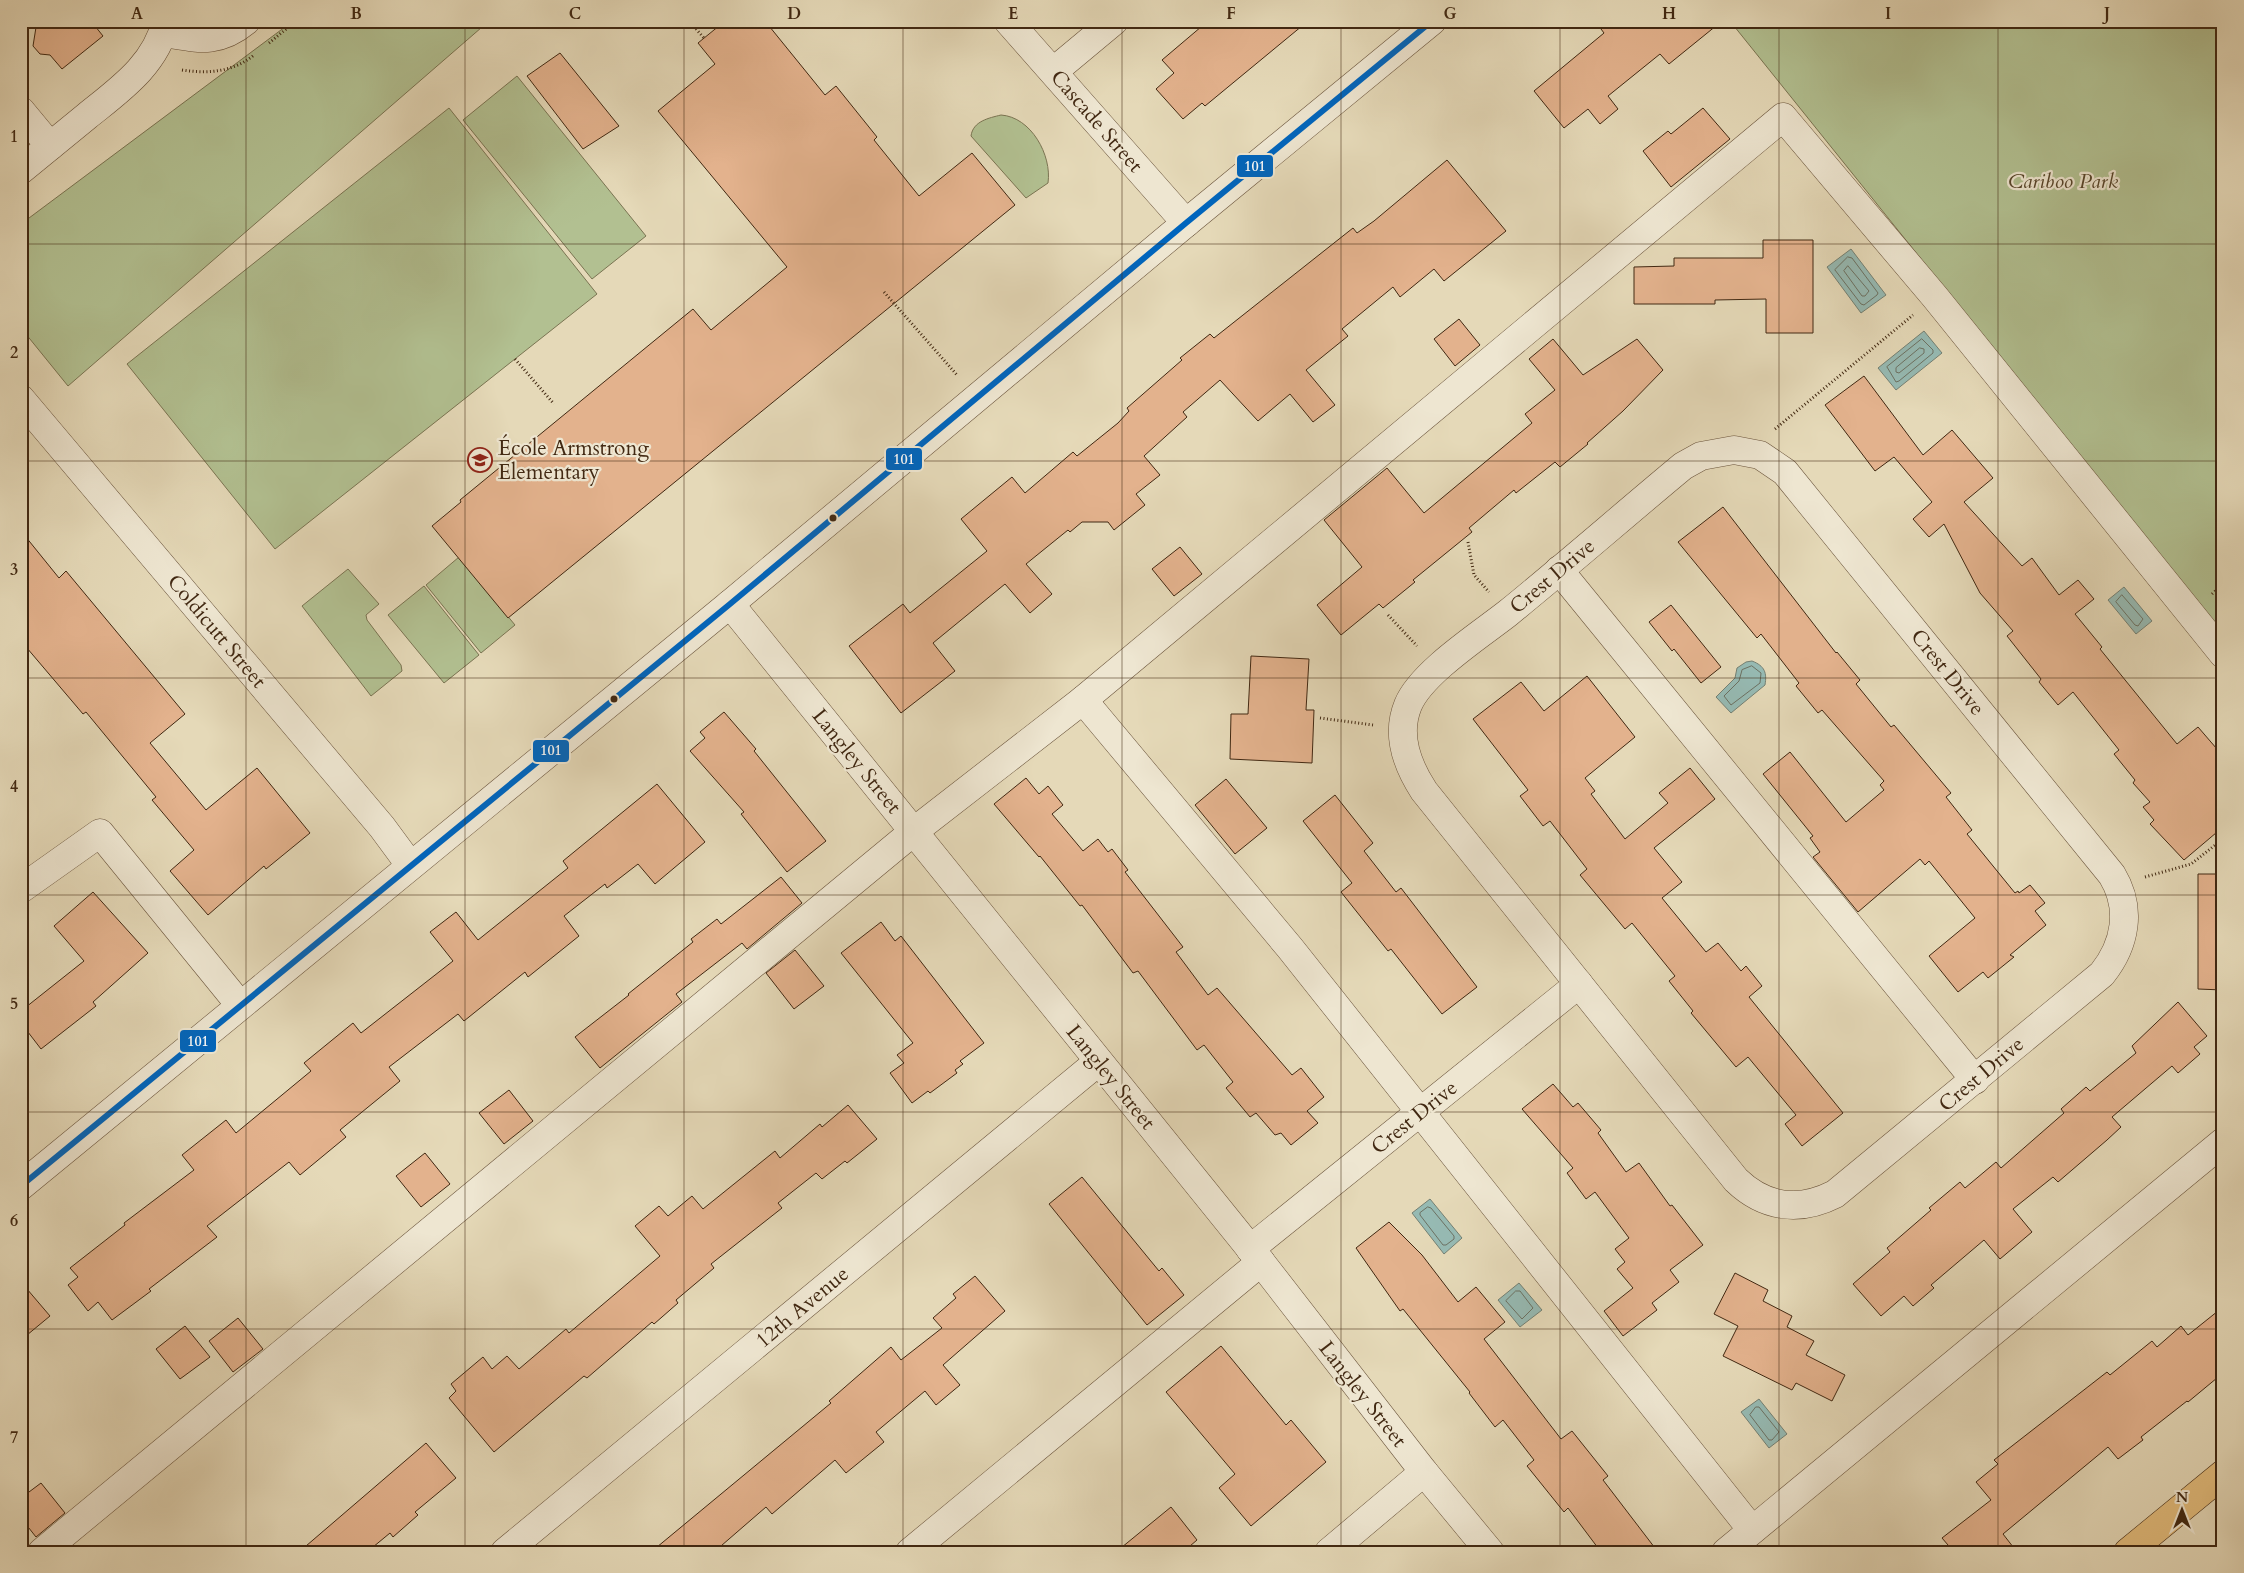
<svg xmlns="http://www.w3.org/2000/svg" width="2244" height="1573" font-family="Cardo,serif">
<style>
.green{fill:#b2c091;stroke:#7a7452}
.water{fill:#96bab3;stroke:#748073}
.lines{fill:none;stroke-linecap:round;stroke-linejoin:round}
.shore{stroke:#6c7162;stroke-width:1}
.building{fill:#e3b28d;stroke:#412812}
.minor-casing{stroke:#6a543c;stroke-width:29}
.major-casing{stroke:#412812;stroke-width:29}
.path{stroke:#412812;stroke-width:3;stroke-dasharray:1 2.5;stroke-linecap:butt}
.minor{stroke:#eee6d1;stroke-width:28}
.major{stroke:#e2bc7c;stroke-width:28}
.bus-1-casing{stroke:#eee6d1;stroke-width:10}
.bus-1{stroke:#0065bd;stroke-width:6}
.grid{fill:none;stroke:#412812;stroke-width:1;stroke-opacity:0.55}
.bus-dot{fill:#412812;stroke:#eee6d1;stroke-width:2}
.labels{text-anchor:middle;stroke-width:4.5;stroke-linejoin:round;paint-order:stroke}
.street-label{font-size:21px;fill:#412812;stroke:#eee6d1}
.park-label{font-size:21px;font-style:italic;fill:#58462b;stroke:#eee6d1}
.poi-label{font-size:21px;fill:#412812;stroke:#eee6d1;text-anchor:start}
.line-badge{stroke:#eee6d1;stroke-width:2}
.badge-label{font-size:14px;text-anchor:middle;font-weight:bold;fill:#fff}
.neatline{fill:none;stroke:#412812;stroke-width:2}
.grid-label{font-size:16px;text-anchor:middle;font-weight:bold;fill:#412812}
</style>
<rect width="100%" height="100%" fill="#e5d9b8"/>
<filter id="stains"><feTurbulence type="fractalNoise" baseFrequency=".004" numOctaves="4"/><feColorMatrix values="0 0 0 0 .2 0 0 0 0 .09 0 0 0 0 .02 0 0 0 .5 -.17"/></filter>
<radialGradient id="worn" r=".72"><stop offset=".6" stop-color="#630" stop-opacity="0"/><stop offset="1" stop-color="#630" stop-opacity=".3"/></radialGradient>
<!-- green -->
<g class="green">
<path d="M293 21H489L68 386 21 328V224Z"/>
<path d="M1730 21H2223V635Z"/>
<path d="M517 76 646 236 592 279 463 120Z"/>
<path d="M449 108 597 294 275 549 127 364Z"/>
<path d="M1001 115C1031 117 1052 155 1048 183L1026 198 971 136C973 121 989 118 1001 115Z"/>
<path d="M459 557 515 625 481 653 426 585Z"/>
<path d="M348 569 379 604 366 615 367 620 401 665 402 671 371 696 302 606Z"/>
<path d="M424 586 479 655 444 683 388 615Z"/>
</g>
<!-- water -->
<g class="water">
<path d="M1851 249 1886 295 1861 313 1827 267Z"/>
<path d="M1924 331 1942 353 1896 390 1878 368Z"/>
<path d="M2124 587 2152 621 2136 634 2108 600Z"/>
<path d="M1752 661C1765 666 1767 673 1765 685L1731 713 1716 697 1735 678 1737 668 1746 662Z"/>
<path d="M1430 1199 1462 1238 1444 1254 1412 1213Z"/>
<path d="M1519 1283 1542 1310 1520 1327 1498 1300Z"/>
<path d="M1759 1399 1787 1434 1769 1448 1741 1412Z"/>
</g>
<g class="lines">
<!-- shore -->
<g class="shore">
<path d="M1848 257 1852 258 1878 293 1877 295 1864 305 1861 304 1835 270Z"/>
<path d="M1848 266 1869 291 1865 296H1862L1844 271Z"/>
<path d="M1922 339 1933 350V353L1899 381 1896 382 1887 367Z"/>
<path d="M1920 348 1924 349V353L1899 373 1896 372V368Z"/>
<path d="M2122 595 2143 619 2138 626 2135 625 2116 602Z"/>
<path d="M1752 666 1761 673 1760 683 1731 705 1724 696 1739 681 1742 670Z"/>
<path d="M1428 1207 1431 1208 1454 1236V1239L1446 1245H1443L1420 1215V1213Z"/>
<path d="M1516 1291H1520L1533 1308 1522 1319 1506 1301Z"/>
<path d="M1756 1407H1759L1779 1432 1772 1440H1769L1750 1415Z"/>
</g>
</g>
<!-- building -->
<g class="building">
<path d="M37 21H91L103 36 62 69 50 55 40 54 33 46Z"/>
<path d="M725 21H765L825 95 836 86 877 137 874 140 919 196 972 153 1015 205 508 618 432 526 461 502 460 500 693 309 711 330 787 267 658 111 715 64 698 43Z"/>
<path d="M1208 21H1308L1205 106 1202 103 1183 119 1156 89 1174 73 1162 60Z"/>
<path d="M1595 21H1722L1669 64 1660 54 1608 96 1618 109 1600 124 1588 109 1564 128 1534 91 1604 33Z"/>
<path d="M560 53 619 126 583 149 527 76Z"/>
<path d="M1703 108 1730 139 1671 187 1643 151 1668 131 1671 134Z"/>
<path d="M1447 160 1506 231 1444 281 1434 269 1400 297 1393 287 1342 329 1348 336 1306 370 1335 405 1313 422 1290 394 1258 421 1220 380 1183 412 1187 417 1144 456 1160 475 1136 494 1145 505 1114 530 1108 522H1082L1070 532 1068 530 1026 564 1052 594 1030 613 1005 584 933 643 955 671 901 713 849 646 903 604 910 613 987 551 961 519 1012 477 1025 493 1073 452 1077 456 1118 423 1129 411 1127 408 1182 360 1180 358 1210 334 1214 338 1353 228 1357 233 1374 221Z"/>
<path d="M1763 240H1813V333H1766V299L1715 300V304H1634V267L1674 266V258H1763Z"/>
<path d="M1459 319 1480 345 1455 366 1434 339Z"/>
<path d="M1553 339 1583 375 1637 339 1663 370 1623 411 1587 443 1588 444 1560 467 1555 462 1516 493 1514 490 1469 528 1472 532 1413 580 1415 582 1383 608 1379 604 1341 635 1317 605 1362 567 1324 520 1387 468 1424 513 1532 423 1525 414 1555 390 1529 359Z"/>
<path d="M1864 376 1923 455 1952 430 1993 478 1964 502 2022 566 2032 558 2059 595 2078 580 2094 599 2075 614 2102 647 2100 649 2177 744 2198 727 2223 756V827L2184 860 2150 824 2154 820 2143 807 2150 802 2133 783 2135 780 2114 754 2119 750 2073 692 2058 705 2039 682 2041 679 2007 636 2013 631 1980 593 1944 524 1929 537 1913 519 1932 502 1894 457 1875 471 1825 405Z"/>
<path d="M1723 507 1836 653 1837 652 1860 680 1856 684 1891 727 1894 725 1951 793 1946 797 1972 830 1967 834 2015 893 2018 891 2019 893 2030 885 2045 903 2035 911 2046 925 2010 955 2014 957 1988 978 1983 972 1958 992 1929 956 1975 918 1929 861 1925 865 1920 859 1858 912 1813 857 1820 852 1810 838 1813 836 1763 774 1790 752 1846 822 1884 790 1880 785 1884 781 1822 710 1818 713 1796 686 1799 683 1761 634 1757 638 1678 542Z"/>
<path d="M21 531 59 578 66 571 185 714 150 743 206 810 257 768 310 833 266 869 264 866 208 915 170 871 194 850 152 800 156 797 86 712 83 714 21 641Z"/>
<path d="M1180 547 1202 574 1174 596 1152 569Z"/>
<path d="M1671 605 1721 667 1701 683 1674 649 1672 651 1649 622Z"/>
<path d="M1251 656 1309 659 1306 710H1314L1312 763 1230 759 1231 714H1248Z"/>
<path d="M1587 676 1635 737 1585 778 1595 791 1591 794 1625 839 1668 803 1659 793 1690 768 1715 799 1654 848 1682 882 1662 898 1706 952 1718 943 1741 971 1746 966 1762 986 1749 997 1843 1113 1802 1146 1785 1124 1796 1115 1748 1057 1736 1067 1691 1013 1693 1011 1669 981 1675 976 1632 923 1625 929 1580 875 1587 869 1550 821 1543 826 1520 796 1528 790 1473 719 1521 682 1544 711Z"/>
<path d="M724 712 756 749 754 751 826 841 787 872 741 814 744 812 690 751 705 738 700 732Z"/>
<path d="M1026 778 1039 794 1048 786 1063 805 1052 814 1083 851 1098 839 1108 852 1112 849 1128 870 1125 872 1183 947 1176 952 1208 995 1217 988 1292 1075 1301 1068 1324 1097 1307 1111 1318 1123 1291 1145 1281 1133 1275 1135 1256 1113 1250 1117 1226 1088 1233 1082 1204 1045 1197 1050 1138 971 1133 973 1082 905 1080 906 1040 856 1039 857 994 804Z"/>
<path d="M1226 779 1267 828 1235 854 1195 805Z"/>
<path d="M657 784 705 842 655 884 638 864 607 888 605 884 564 916 579 936 528 977 525 972 464 1021 458 1014 389 1067 400 1081 340 1130 346 1137 300 1175 289 1162 207 1226 217 1237 149 1289 151 1291 112 1320 98 1302 88 1311 68 1285 78 1277 70 1268 125 1225 124 1223 194 1170 182 1155 226 1120 236 1133 311 1071 304 1063 353 1023 361 1033 453 961 430 932 456 912 478 940 568 868 563 861Z"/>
<path d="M1335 795 1373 843 1364 851 1396 892 1401 888 1477 987 1442 1014 1391 949 1388 951 1341 892 1352 883 1303 821Z"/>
<path d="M2198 874H2223V990L2198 989Z"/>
<path d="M781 877 802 903 747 949 742 943 676 994 682 1002 600 1068 575 1037 629 995 628 994 693 942 691 939 717 919 721 924Z"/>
<path d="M93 892 148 953 93 1002 96 1006 41 1049 21 1023V1011L84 961 54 926Z"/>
<path d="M881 922 895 941 901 936 984 1043 960 1061 963 1064 955 1070 957 1073 930 1093 928 1091 912 1103 890 1073 904 1063 897 1055 913 1043 841 953Z"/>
<path d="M795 950 824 986 794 1009 766 973Z"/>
<path d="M2178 1002 2207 1036 2194 1047 2200 1054 2178 1073 2172 1066 2112 1117 2121 1127 2107 1140 2058 1182 2053 1177 2013 1209 2032 1232 2000 1259 1984 1240 1931 1285 1934 1288 1913 1306 1904 1296 1881 1316 1853 1284 1890 1252 1887 1248 1931 1210 1929 1208 1960 1182 1965 1188 1996 1162 2001 1168 2064 1113 2061 1109 2086 1087 2090 1091 2136 1053 2132 1046Z"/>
<path d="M1553 1084 1573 1107 1578 1103 1601 1130 1598 1133 1626 1172 1639 1163 1670 1206 1672 1205 1703 1245 1670 1270 1679 1282 1652 1303 1657 1310 1623 1336 1604 1311 1633 1288 1617 1269 1625 1262 1615 1249 1629 1238 1595 1192 1586 1199 1567 1173 1573 1168 1522 1109Z"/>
<path d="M509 1090 533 1121 504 1144 479 1113Z"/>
<path d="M848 1105 877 1139 847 1163 845 1161 822 1179 816 1173 778 1203 782 1208 711 1264 714 1268 676 1300 678 1303 654 1324 652 1322 587 1378 584 1376 494 1452 449 1398 456 1391 451 1384 483 1357 492 1369 507 1356 519 1369 566 1329 569 1333 660 1256 635 1226 659 1206 668 1216 692 1196 703 1209 775 1151 780 1158 820 1124 822 1127Z"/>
<path d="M425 1153 450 1184 421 1207 396 1176Z"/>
<path d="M1082 1177 1159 1271 1162 1268 1184 1295 1147 1325 1049 1204Z"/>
<path d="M1389 1222 1422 1255 1458 1302 1476 1287 1505 1322 1484 1339 1561 1439 1572 1431 1608 1476 1603 1480 1658 1552H1601L1568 1508 1564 1512 1527 1466 1534 1460 1503 1420 1495 1427 1469 1393 1470 1392 1403 1309 1400 1311 1356 1248Z"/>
<path d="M1735 1273 1768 1290 1763 1301 1792 1316 1787 1327 1814 1341 1806 1355 1845 1375 1832 1401 1796 1383 1792 1390 1723 1356 1738 1326 1714 1314Z"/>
<path d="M975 1276 1005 1311 943 1365 960 1385 936 1405 925 1391 876 1432 884 1442 846 1473 835 1460 772 1514 766 1507 714 1552H651L831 1403 829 1401 891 1347 901 1360 942 1328 933 1318 956 1298 953 1294Z"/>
<path d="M21 1282 50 1316 21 1340Z"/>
<path d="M2223 1307V1373L2188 1402 2187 1401 2141 1437 2143 1440 2118 1459 2108 1447 2003 1534 2017 1552H1954L1942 1538 1991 1500 1976 1482 1998 1464 1994 1460 2107 1372 2110 1375 2152 1341 2157 1347 2181 1326 2188 1335Z"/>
<path d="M238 1318 263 1349 233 1372 209 1341Z"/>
<path d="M185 1326 210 1357 180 1379 156 1349Z"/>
<path d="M1221 1346 1286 1425 1291 1420 1326 1462 1251 1526 1219 1488 1235 1474 1166 1392Z"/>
<path d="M426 1443 456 1478 415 1512 418 1515 393 1537 390 1533 367 1552H299Z"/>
<path d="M41 1483 65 1513 36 1537 21 1518V1498Z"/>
<path d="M1171 1507 1197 1540 1183 1552H1116Z"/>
</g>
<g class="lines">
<defs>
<g id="minor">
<path d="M1008 21 1186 223"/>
<path d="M163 33C197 38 217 45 246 21"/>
<path d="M1054 71 1114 21"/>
<path d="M21 111 50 146"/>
<path d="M21 170C43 152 65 134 87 116 119 90 156 65 166 21"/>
<path d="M21 399 382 827 410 865"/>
<path d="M1734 450 1760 455 1785 472 2112 875C2132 908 2126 944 2102 974L1835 1194C1800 1212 1765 1208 1736 1180L1424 791C1407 765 1396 734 1408 705 1421 673 1480 635 1508 613 1567 565 1624 515 1683 466L1701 456Z"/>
<path d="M1559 570 1975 1080"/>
<path d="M730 604 1261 1262 1424 1472 1490 1552"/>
<path d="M1083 700 1290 948 1752 1530"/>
<path d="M21 889 100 833 240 1005"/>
<path d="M21 1186 730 604 1186 223 1432 21"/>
<path d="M1250 1249 1579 984"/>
<path d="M42 1552 913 832 1083 700 1783 117 1935 297 2223 654"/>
<path d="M505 1552 1098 1062"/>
<path d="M910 1552 1261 1262"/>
<path d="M1329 1552 1424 1472"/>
<path d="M1726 1552 2223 1142"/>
</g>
<path id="major" d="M2128 1552 2223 1474"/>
</defs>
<!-- minor casing -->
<use href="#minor" class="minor-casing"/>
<!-- major casing -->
<use href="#major" class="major-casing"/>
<!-- path -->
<g class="path">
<path d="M689 21 704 38"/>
<path d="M269 43 296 21"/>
<path d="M182 70C208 74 233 72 254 55"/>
<path d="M884 292 957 375"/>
<path d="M515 359 554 404"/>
<path d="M1775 429 1913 315"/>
<path d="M1468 542 1474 575 1489 592"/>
<path d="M2212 594 2223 584"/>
<path d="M1388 615 1417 646"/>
<path d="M1320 718 1373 725"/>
<path d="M2145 877 2191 864 2223 839"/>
</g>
<!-- minor -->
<use href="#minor" class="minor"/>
<!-- major -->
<use href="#major" class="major"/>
<defs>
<path id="bus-1" d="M21 1186 730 604 1186 223 1432 21"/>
</defs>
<!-- bus-1 casing -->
<use href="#bus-1" class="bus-1-casing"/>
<!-- bus-1 -->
<use href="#bus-1" class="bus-1"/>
</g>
<!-- grid -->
<path class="grid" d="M246 21V1552M465 21V1552M684 21V1552M903 21V1552M1122 21V1552M1341 21V1552M1560 21V1552M1779 21V1552M1998 21V1552M21 244H2223M21 461H2223M21 678H2223M21 895H2223M21 1112H2223M21 1329H2223"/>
<!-- icons -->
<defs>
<symbol id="school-ring" viewBox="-11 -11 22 22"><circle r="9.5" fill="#eee6d1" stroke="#8f2418" stroke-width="1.5"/><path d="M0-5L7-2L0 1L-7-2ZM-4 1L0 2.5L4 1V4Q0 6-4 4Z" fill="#8f2418"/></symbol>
</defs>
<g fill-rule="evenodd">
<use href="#school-ring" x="466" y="446" width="28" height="28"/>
</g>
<!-- markers -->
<g class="bus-dot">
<circle cx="833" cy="518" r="4.5"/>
<circle cx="614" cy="699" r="4.5"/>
</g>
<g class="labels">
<!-- street labels -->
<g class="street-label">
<text transform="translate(1097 121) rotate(49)" y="7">Cascade Street</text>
<text transform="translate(1552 576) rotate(-40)" y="7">Crest Drive</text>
<text transform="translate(217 631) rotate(50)" y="7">Coldicutt Street</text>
<text transform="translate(1948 672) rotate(51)" y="7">Crest Drive</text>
<text transform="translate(857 761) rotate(51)" y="7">Langley Street</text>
<text transform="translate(1981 1074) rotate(-40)" y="7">Crest Drive</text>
<text transform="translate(1111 1077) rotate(51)" y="7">Langley Street</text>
<text transform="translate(1414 1117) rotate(-39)" y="7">Crest Drive</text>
<text transform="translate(802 1307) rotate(-40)" y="7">12th Avenue</text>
<text transform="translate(1363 1394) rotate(52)" y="7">Langley Street</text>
</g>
<!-- park labels -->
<g class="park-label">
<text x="2063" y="188">Cariboo Park</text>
</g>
<!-- poi labels -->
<g class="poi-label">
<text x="498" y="455">École Armstrong<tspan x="498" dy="24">Elementary</tspan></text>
</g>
</g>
<g class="line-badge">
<rect x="1236" y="154" width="38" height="24" rx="5" fill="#0065bd"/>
<rect x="885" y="447" width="38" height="24" rx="5" fill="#0065bd"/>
<rect x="532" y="739" width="38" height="24" rx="5" fill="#0065bd"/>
<rect x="179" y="1029" width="38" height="24" rx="5" fill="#0065bd"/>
</g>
<g class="badge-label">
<text x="1255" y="171">101</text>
<text x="904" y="464">101</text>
<text x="551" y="755">101</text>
<text x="198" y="1046">101</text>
</g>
<!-- margin -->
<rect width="2244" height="1573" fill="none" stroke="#e5d9b8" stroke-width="55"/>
<!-- north arrow -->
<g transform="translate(2182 1510)" stroke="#eee6d1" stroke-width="4" paint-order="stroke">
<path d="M0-4L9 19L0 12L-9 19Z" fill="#412812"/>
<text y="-8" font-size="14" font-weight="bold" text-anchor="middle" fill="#412812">N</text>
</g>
<rect x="28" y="28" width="2188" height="1518" class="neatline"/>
<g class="grid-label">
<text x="137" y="19">A</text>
<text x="356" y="19">B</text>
<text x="575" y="19">C</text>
<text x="794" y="19">D</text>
<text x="1013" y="19">E</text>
<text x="1231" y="19">F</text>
<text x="1450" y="19">G</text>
<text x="1669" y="19">H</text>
<text x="1888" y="19">I</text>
<text x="2107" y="19">J</text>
<text x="14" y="142">1</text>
<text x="14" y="358">2</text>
<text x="14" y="575">3</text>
<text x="14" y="792">4</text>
<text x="14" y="1009">5</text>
<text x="14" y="1226">6</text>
<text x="14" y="1443">7</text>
</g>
<rect width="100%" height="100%" filter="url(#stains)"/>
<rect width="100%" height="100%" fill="url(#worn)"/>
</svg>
